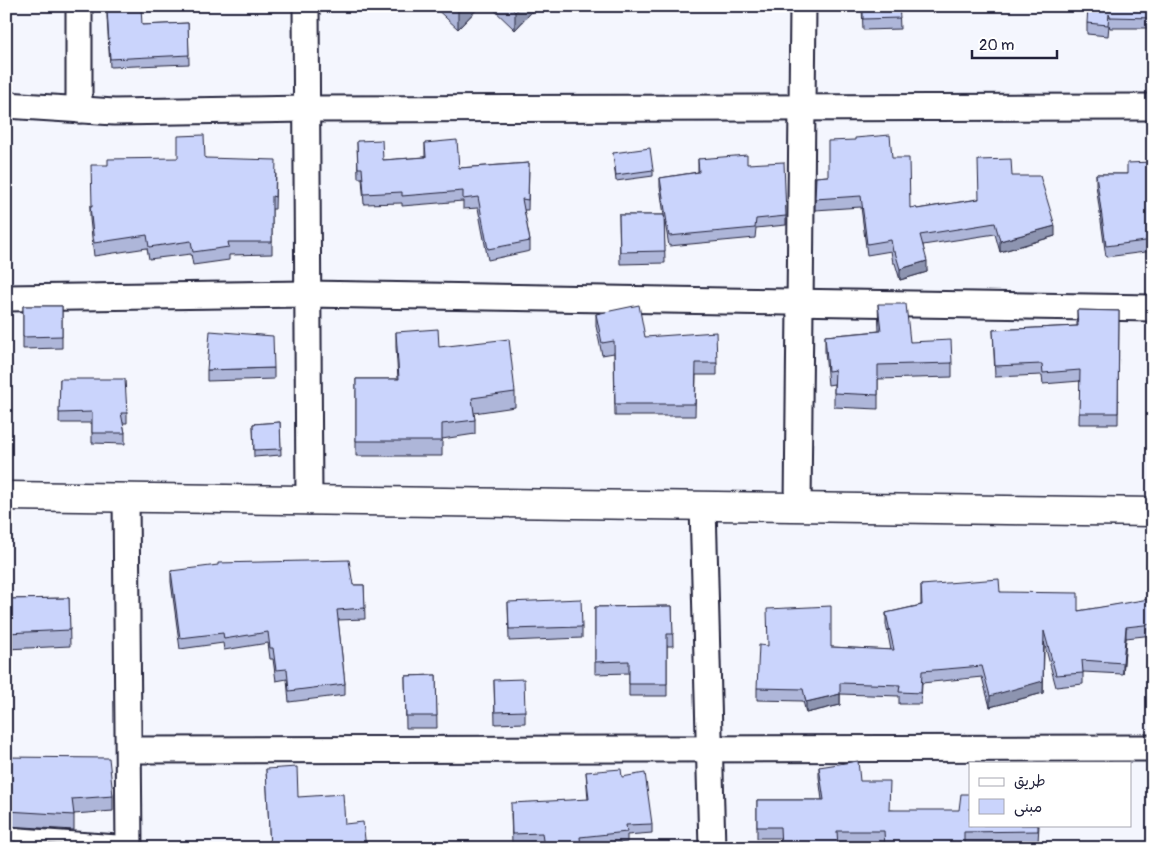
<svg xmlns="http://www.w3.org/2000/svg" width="1159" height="854" font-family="Pangolin,'Playpen Sans Arabic',sans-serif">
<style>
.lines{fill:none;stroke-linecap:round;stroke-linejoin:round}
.street-casing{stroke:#22223b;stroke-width:29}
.secondary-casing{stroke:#22223b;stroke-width:31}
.street{stroke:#fff;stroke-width:25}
.secondary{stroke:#fff;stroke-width:28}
.wall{fill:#aeb6d9;stroke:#22223b}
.shaded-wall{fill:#8d94b0;stroke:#22223b}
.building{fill:#cad4fc;stroke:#22223b}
</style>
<rect width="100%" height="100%" fill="#f4f6fe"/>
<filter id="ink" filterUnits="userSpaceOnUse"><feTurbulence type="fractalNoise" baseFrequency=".02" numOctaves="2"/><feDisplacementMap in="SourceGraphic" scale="10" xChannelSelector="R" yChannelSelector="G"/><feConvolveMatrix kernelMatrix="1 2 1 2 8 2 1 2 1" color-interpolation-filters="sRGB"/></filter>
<g filter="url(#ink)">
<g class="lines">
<defs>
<g id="street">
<path d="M79 6V110"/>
<path d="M306 6 309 501"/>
<path d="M6 105 114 112 306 109 1153 107"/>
<path d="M6 298 308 294 1153 308"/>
<path d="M126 498 129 848"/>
<path d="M703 506 712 848"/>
<path d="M798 507 803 6"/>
<path d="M129 750 1153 748"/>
<path d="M6 840 117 848"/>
</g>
<path id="secondary" d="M6 496 1153 512"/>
</defs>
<!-- street casing -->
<use href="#street" class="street-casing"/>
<!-- secondary casing -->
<use href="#secondary" class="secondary-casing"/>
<!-- street -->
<use href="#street" class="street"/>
<!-- secondary -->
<use href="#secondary" class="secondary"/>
</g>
<!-- wall -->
<g class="wall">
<path d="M109 6H133L142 25 188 23 189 64 110 67 107 17V9H110Z"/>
<path d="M433 6H480L458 29Z"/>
<path d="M490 6H537L515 30Z"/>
<path d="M862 6H899L900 29 863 30Z"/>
<path d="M1153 6V28H1110L1109 25 1108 36 1087 34V23Z"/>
<path d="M357 141 383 160 425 157V143L459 168 529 163 528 210H524L530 241V251L488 260 478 208 463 209V201L402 206V203L364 204 362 178H358Z"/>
<path d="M613 153 653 170V176L616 181Z"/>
<path d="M205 158 276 173 275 209H272V254L229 255V260L193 265 191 254 149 259 147 248 94 256 90 219V206H92L108 165Z"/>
<path d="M892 158 910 208 917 209 978 199 1012 176 1055 236 1000 252 995 234 923 245 927 272 900 280 895 263H893L891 251 867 255 861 207 815 210 816 177 828 176Z"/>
<path d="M698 159 747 164 786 216V225L756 228 755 238 669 246 664 216 665 263 620 264 619 215H664L660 187V178L698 172Z"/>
<path d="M1153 162V251L1106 257 1096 185V174H1127Z"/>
<path d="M878 304 910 342 952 363V377L878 379V409L834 407V384L828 385 825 351V336L879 331Z"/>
<path d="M23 306H62V348L23 349Z"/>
<path d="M1077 310 1119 311 1118 424H1079L1080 381 1043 384 1042 375 995 377 993 330 1077 326Z"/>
<path d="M596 314 645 337 717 363V375H696L695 416H615L614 353 602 355 596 326Z"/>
<path d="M396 332 439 347 515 392V407L474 413 475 420V434L442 439V456H356V379H398L396 347Z"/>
<path d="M274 368V379L207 381V370Z"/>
<path d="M60 379 127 413V423H123L125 433V444L92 443V423H59Z"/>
<path d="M280 422 281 455 254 457 253 424Z"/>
<path d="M1147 563H1153V635L1126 638 1123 674 1083 672V684L1056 687 1044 642 1043 693 990 707 982 677 922 683 921 704H899V696L840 694V705L806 713 803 701 757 700V688L831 647 891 650 886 624V613L921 605V585L1000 592 1078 611 1148 600Z"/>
<path d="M171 571 353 585H364L365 619 338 620 345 684V695L289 702 287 679 276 681 273 659H270L268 643 224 650 223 643 180 649 171 582Z"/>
<path d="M69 598 70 646 6 649V599Z"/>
<path d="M508 602 582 627V638L509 641Z"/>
<path d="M672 606 673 646H667V696H629V673L595 674V607Z"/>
<path d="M436 675 437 728H406L405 676Z"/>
<path d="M494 680 525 711V723L495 724Z"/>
<path d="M6 757 113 796V811L74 814V830L7 826 6 818Z"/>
<path d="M819 767 860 781 890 810 1039 825 1038 842 964 843 838 842V848H780V838H757V800H822L819 777Z"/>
<path d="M266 769 298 797 345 824 366 848H270Z"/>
<path d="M586 772 622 777 652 824V833L627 835V842L581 847V848H543L542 842 512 843 511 813 588 800Z"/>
</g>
<!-- shaded-wall -->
<g class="shaded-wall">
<path d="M464 6H480L458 29V12Z"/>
<path d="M521 6H537L515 30V12Z"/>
<path d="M1055 226V236L1000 252V241Z"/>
<path d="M927 261V272L900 280V269Z"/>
<path d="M1126 627V638L1123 674V663Z"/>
<path d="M1044 642 1043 693 990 707V696Z"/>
<path d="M840 694V705L806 713V702Z"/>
</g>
<!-- building -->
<g class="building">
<path d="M110 6 141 7 142 25 188 23 189 55 110 59 107 9H111Z"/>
<path d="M452 6H464L458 12Z"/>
<path d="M509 6H521L515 12Z"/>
<path d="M863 6H899L900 18 863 19Z"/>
<path d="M1088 6H1153V18L1110 17 1109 14 1108 25 1087 23Z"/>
<path d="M204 135 205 158 276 160 275 197 272 196V242H228L229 247 193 252 191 241 149 247 147 235 94 243 90 206H92L91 165H108V159L178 158V136Z"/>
<path d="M890 135 892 158H909L910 208 916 207 917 209 979 199 978 160 1011 159 1012 176H1040L1055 226 1000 241 995 223 920 235 927 261 900 269 895 252H893L891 240 867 244 861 196 815 199 816 177 828 176V141L855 140V138Z"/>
<path d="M382 140 383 160 426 157 425 143 457 140 459 168 529 163 528 200 522 199 530 241 488 249 478 197 463 199V191L402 196V192L364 194 362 168H358L357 141Z"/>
<path d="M650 148 653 170 616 175 613 153Z"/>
<path d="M747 155V164L784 162 786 216 756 219 755 228 669 236 660 178 699 172 698 159Z"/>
<path d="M1153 162V240L1106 246 1096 174H1127V163Z"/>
<path d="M619 215H664L665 251 620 252Z"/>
<path d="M878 304H906L910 342 951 340 952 363 878 365V395L834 393 835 370 828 371 825 336 881 331Z"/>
<path d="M639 305 645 337 716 332 717 363H696L695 404H615L614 341 602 343 596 314Z"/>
<path d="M23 306H62V336L23 337Z"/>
<path d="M1077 310 1119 311 1118 413H1079L1080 370 1043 373 1042 364 995 366 993 330 1078 326Z"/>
<path d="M438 329 439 347 509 339 515 392 472 398 475 420 442 424V441H356V379H399L396 332Z"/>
<path d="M210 331 273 336 274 368 207 370Z"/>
<path d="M60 379H125L127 413H121L125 433H92V412L59 413Z"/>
<path d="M280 422 281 449 254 450 253 424Z"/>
<path d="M349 560 353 585H364L365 608 337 610 345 684 289 691 287 669 276 670 273 648H270L268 632 224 639 223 633 180 638 171 571 218 565V563Z"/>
<path d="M1147 563H1153V624L1126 627 1123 663 1082 660 1083 673 1056 675 1044 631 1043 681 990 696 982 666 922 671 921 693 899 692 900 685 840 683V694L806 702 803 689 757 688 759 645 768 646 767 609 831 606V647L894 650 886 613 922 605 921 585 999 579 1000 592 1078 593V611L1149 599Z"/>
<path d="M69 598 70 630 6 633V599Z"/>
<path d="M581 599 582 627 509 629 508 602Z"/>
<path d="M672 606 673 634H667V684H629V661L595 662V607Z"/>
<path d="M436 675 437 716H406L405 676Z"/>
<path d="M524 679 525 711 495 712 494 680Z"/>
<path d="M6 757 109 758 113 796 72 799 74 815 7 811 6 803Z"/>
<path d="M858 761 860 781H890L889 810H959L961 794H970V825H1038V831L964 832V848H885L884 831H837L838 848H781L780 827H757V800H824L819 767Z"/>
<path d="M297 767 298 797 343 794 345 824 363 822 366 848H270L266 769Z"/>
<path d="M621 769 622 777 645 773 652 824 626 825 627 832 580 837 581 848H544L542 833 512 834 511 803 589 799 586 772Z"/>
<path d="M10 841 77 846 78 848H11Z"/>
</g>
</g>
<!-- margin -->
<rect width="1159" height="854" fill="none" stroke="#fff" stroke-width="25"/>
<rect x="12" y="12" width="1134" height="829" fill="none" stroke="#22223b" stroke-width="2" filter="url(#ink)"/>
<!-- legend -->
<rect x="969" y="762" width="162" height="65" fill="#ffffff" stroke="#a7a7b1"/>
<rect x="979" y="778" width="25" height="8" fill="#ffffff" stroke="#a7a7b1"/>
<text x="1014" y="786" font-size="15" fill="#22223b">طريق</text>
<rect x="979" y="799" width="25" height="15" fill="#cad4fc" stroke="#a7a7b1"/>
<text x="1014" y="812" font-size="15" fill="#22223b">مبنى</text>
<!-- scale -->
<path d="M972 50v8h85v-8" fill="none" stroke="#22223b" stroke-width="2.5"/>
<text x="979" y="50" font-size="15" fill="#22223b" stroke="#ffffff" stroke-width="4" paint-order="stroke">20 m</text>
</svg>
